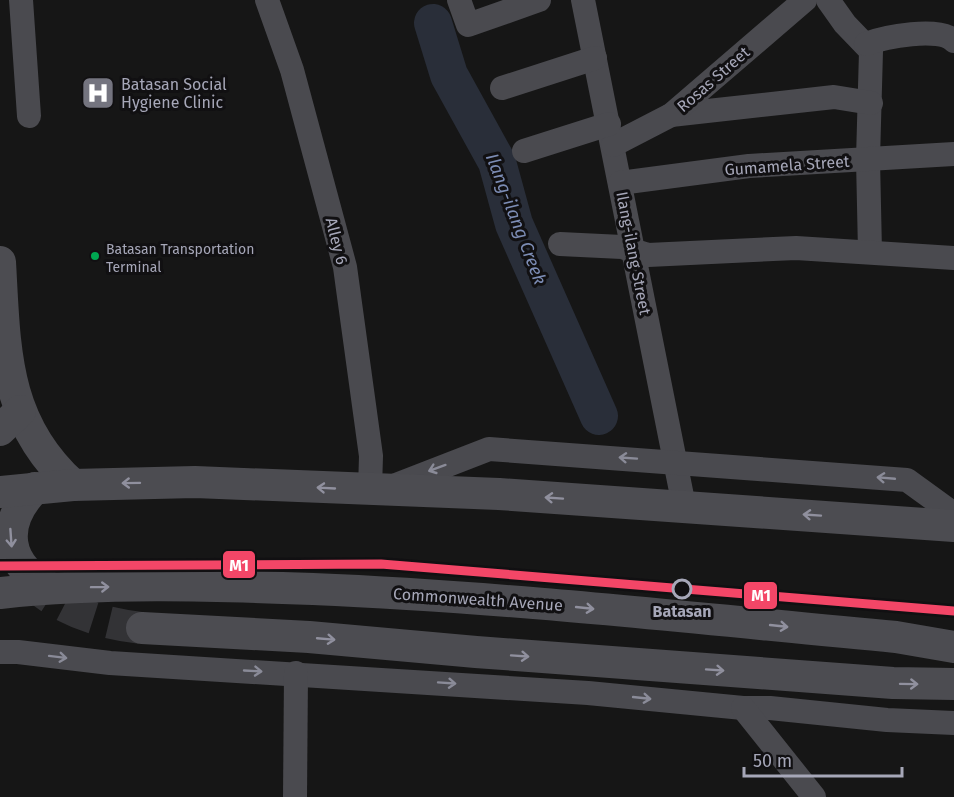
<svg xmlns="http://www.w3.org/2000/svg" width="954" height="797" font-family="'Fira Sans',sans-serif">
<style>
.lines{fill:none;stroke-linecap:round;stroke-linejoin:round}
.river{stroke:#292e39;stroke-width:38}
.major-tunnel{stroke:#333336;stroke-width:32;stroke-dasharray:32 16;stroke-linecap:butt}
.minor{stroke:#4a4a4f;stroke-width:24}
.major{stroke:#4c4c51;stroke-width:32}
.metro-1-casing{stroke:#111012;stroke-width:14}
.metro-1{stroke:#f34667;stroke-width:9}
.oneway{stroke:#8a8b98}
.oneway2{stroke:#90909e}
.bus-dot{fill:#00a651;stroke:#111012;stroke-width:2}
.stop-dot{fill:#111012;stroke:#a6a7b8;stroke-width:3}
.labels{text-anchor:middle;stroke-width:6;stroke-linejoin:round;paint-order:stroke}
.bus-label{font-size:14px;fill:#a6a7b8;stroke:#111012;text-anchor:start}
.street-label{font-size:16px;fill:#a6a7b8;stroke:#111012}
.poi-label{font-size:16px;fill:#a6a7b8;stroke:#111012;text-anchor:start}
.stop-label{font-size:16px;font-weight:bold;fill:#a6a7b8;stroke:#111012}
.water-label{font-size:18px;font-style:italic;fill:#7c8cb4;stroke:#111012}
.line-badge{stroke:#111012;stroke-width:2}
.badge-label{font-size:16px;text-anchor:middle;font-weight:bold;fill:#fff}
</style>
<rect width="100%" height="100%" fill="#161616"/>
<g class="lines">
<!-- river -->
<path class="river" d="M433 23 449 75 497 162 514 224 599 416"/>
<!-- major-tunnel -->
<path class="major-tunnel" d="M25 578C58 609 97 623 142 628"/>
<!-- minor -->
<g class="minor">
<path d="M21 0 29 116"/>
<path d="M267 0 292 70 345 267 371 456 370 489"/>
<path d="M459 0 468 25 539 0"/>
<path d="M583 0 684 506"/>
<path d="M828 0 845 24 871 51 868 159 870 252"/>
<path d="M866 44C884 37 940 26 954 41"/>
<path d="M502 88 595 58"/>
<path d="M671 115 834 97 871 103"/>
<path d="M613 145 671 115 805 0"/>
<path d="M524 151 609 124"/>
<path d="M620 183 749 166 954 154"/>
<path d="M560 244 622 247 648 255 796 248 954 258"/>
<path d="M391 487 489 449 907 480 954 514"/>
<path d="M0 652H18L110 663 588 693 743 708H770L887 720 954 723"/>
<path d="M743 708 814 797"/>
<path d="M295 797 296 673"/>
</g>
<!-- major -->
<g class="major">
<path d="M0 262C5 349 3 422 73 485"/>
<path d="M0 430 20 411"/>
<path d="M35 488C0 524 4 565 51 588"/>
<path d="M0 492 73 485 195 482 499 494 954 526"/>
<path d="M0 593C104 582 209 585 313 589 508 597 702 619 896 637L954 647"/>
<path d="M142 628 309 637 476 652 893 683 954 684"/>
</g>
<defs>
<path id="metro-1" d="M0 566 381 564 954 611"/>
</defs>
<!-- metro-1 casing -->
<use href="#metro-1" class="metro-1-casing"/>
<!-- metro-1 -->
<use href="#metro-1" class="metro-1"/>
</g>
<!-- one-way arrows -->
<defs><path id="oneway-shaft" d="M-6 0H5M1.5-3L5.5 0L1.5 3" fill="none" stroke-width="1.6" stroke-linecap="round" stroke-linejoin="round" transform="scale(1.5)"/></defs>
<g class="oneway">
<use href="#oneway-shaft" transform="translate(628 458) rotate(-176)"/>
<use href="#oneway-shaft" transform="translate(437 468) rotate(160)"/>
<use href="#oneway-shaft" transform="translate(886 478) rotate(-175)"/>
<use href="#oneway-shaft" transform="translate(58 657) rotate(7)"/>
<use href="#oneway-shaft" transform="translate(253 671) rotate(3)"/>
<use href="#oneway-shaft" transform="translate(447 683) rotate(4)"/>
<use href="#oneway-shaft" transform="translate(642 698) rotate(6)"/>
</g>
<g class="oneway2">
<use href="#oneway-shaft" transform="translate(131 483) rotate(179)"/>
<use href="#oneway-shaft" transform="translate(326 488) rotate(-177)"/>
<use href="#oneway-shaft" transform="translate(554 498) rotate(-176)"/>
<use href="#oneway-shaft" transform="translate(812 515) rotate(-176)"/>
<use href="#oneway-shaft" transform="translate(11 538) rotate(86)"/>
<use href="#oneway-shaft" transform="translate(100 587) rotate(-1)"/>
<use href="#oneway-shaft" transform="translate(585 608) rotate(6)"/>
<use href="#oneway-shaft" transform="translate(779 626) rotate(6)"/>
<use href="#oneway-shaft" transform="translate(326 639) rotate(5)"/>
<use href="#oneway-shaft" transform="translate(520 656) rotate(4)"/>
<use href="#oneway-shaft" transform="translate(715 670) rotate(4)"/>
<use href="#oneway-shaft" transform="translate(909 684) rotate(1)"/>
</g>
<!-- icons -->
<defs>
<symbol id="hospital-square" viewBox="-11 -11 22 22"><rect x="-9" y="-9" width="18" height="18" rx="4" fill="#74747f" stroke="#111012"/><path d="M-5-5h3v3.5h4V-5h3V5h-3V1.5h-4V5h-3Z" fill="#fff"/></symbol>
</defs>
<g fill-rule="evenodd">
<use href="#hospital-square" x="79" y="74" width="38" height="38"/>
</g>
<!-- markers -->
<circle class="bus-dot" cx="95" cy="256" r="5"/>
<circle class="stop-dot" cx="682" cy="589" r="9"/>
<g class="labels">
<!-- bus labels -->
<g class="bus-label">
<text x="106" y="254">Batasan Transportation<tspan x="106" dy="18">Terminal</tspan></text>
</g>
<!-- street labels -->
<g class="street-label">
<text transform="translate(713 79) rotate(-41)" y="6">Rosas Street</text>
<text transform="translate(787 165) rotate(-4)" y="6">Gumamela Street</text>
<text transform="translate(337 241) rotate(76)" y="6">Alley 6</text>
<text transform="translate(634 253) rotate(79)" y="6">Ilang-ilang Street</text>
<text transform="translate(478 599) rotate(4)" y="6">Commonwealth Avenue</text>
</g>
<!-- poi labels -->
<g class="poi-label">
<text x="121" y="90">Batasan Social<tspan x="121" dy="18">Hygiene Clinic</tspan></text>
</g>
<!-- stop labels -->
<g class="stop-label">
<text x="682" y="617">Batasan</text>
</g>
<!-- water labels -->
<g class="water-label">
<text transform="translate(516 219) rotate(69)" y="6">Ilang-ilang Creek</text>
</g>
</g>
<g class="line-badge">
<rect x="222" y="550" width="34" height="29" rx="6" fill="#f34667"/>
<rect x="743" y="581" width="35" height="29" rx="6" fill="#f34667"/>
</g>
<g class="badge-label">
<text x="239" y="571">M1</text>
<text x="761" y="601">M1</text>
</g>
<!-- scale -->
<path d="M744 767v9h158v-9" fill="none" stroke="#a6a7b8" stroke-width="3"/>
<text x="753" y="767" font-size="18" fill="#a6a7b8" stroke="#111012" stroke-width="4.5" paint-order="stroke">50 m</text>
</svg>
